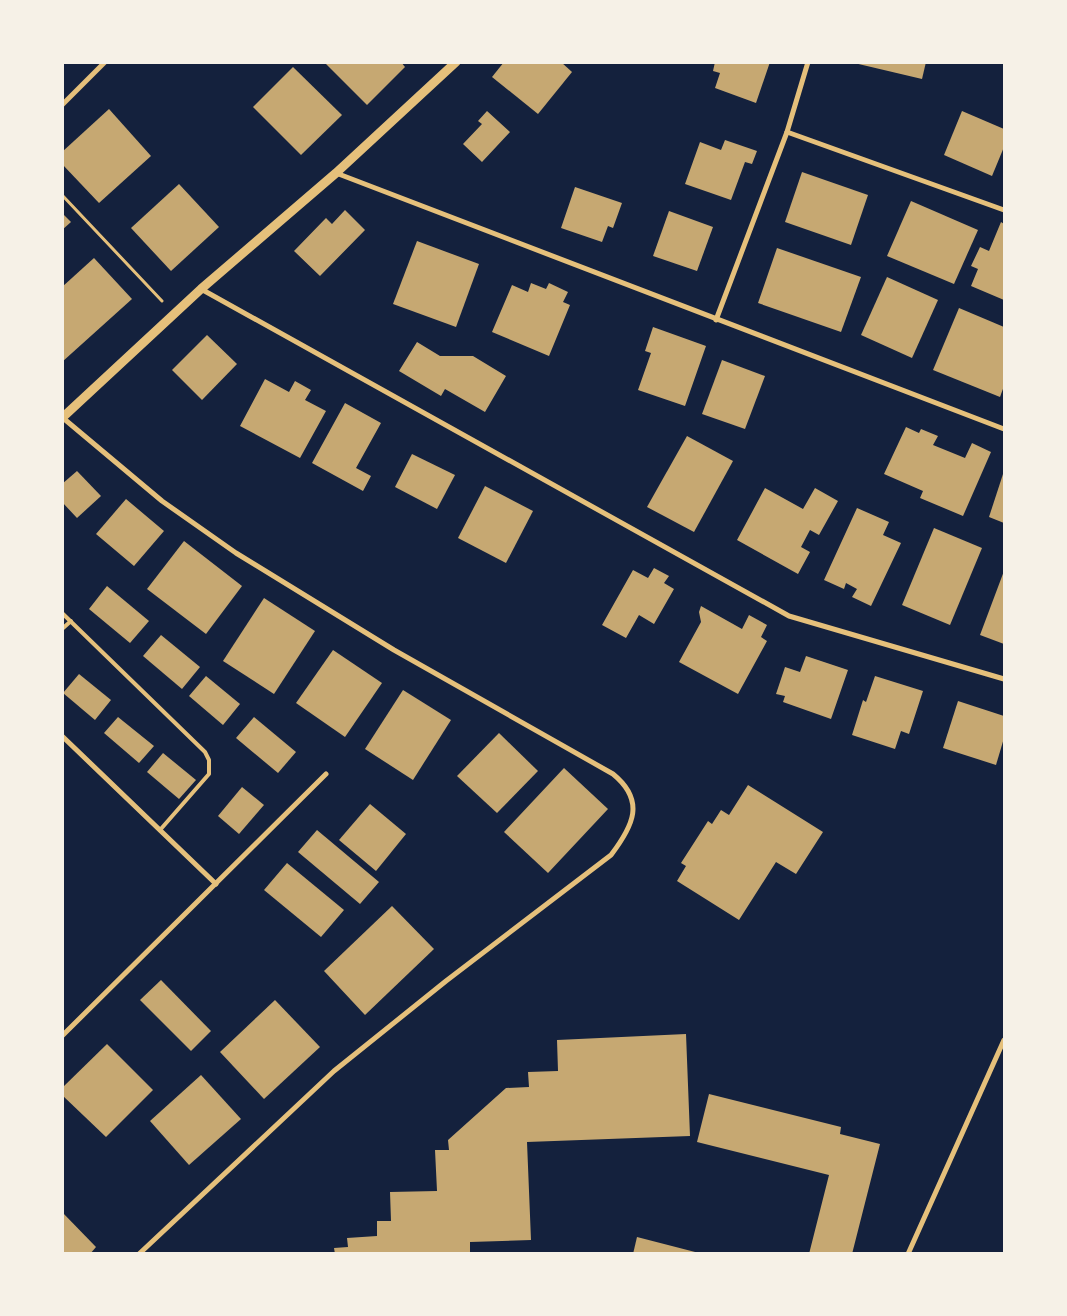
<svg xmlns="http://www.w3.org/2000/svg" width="1067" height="1316" font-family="Helvetica,sans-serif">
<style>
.building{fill:#c6a872}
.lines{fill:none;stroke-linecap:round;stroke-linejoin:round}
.path{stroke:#e5c07b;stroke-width:3}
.service{stroke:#e5c07b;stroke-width:4}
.minor{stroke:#e5c07b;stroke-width:5}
.tertiary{stroke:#e5c07b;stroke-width:9}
</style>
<rect width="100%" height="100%" fill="#14213d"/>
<!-- building -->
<g class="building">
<path d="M324 62H401L405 67 367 105Z"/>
<path d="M504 62H561L572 72 538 114 492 77Z"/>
<path d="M715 62H770L756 103 715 88 720 73 713 71Z"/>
<path d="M850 62H926L922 79Z"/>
<path d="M293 67 342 115 301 155 253 107Z"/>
<path d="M109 109 151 156 99 203 62 164V152Z"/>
<path d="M487 111 510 132 482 162 463 144 482 124 478 121Z"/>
<path d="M962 111 1004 129V147L992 176 944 155Z"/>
<path d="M725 140 757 151 752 164 745 162 731 200 685 184 700 142 721 150Z"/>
<path d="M802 172 868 195 851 245 785 222Z"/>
<path d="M179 184 219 227 171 271 131 228Z"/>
<path d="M575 187 622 203 613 228 608 226 602 242 561 228Z"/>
<path d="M911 201 978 230 954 284 887 256Z"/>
<path d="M345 210 365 230 320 276 294 251 326 218 332 224Z"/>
<path d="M669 211 713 227 697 271 653 256Z"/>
<path d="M62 213 71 222 62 230Z"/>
<path d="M1001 222 1004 224V300L971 286 978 269 971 266 980 247 989 251Z"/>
<path d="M417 241 479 264 456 327 393 304Z"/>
<path d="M777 248 861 277 841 332 758 303Z"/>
<path d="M94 258 132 299 62 362V287Z"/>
<path d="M887 277 938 300 912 358 861 335Z"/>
<path d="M531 283 546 289 549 283 568 292 563 302 570 305 549 356 492 332 512 285 528 292Z"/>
<path d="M959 308 1004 327V386L1000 397 933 370Z"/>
<path d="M653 327 706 346 685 406 638 390 651 353 645 351Z"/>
<path d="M207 335 237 364 202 400 172 370Z"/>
<path d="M417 342 440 356H473L506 376 485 412 445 389 441 396 399 371Z"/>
<path d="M722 360 765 376 745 429 702 414Z"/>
<path d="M265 379 289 392 295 381 311 390 305 400 326 411 300 458 240 426Z"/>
<path d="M345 403 381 423 356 468 371 476 363 491 312 463Z"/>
<path d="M906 427 919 433 921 429 938 436 933 445 965 458 972 443 991 452 963 516 920 498 923 491 884 474Z"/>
<path d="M687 436 733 461 694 532 647 507Z"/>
<path d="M412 454 455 475 437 509 395 487Z"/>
<path d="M77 471 101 496 77 518 62 502V484Z"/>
<path d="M1004 471V523L989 517Z"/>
<path d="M485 486 533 511 506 563 458 538Z"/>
<path d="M765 488 803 509 815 488 838 501 819 535 810 530 801 547 810 552 798 574 737 540Z"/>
<path d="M126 499 164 531 134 566 96 534Z"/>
<path d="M857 508 889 522 883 535 901 543 871 606 852 597 857 589 846 583 844 589 824 580Z"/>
<path d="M934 528 982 548 950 625 902 605Z"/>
<path d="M184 541 242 586 206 634 147 589Z"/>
<path d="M654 568 669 576 664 583 674 589 654 624 639 615 626 638 602 625 633 570 648 578Z"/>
<path d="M1004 571V644L980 635Z"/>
<path d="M107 586 149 621 130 643 89 609Z"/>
<path d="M264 598 315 631 274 694 223 661Z"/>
<path d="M701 606 742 629 749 615 767 625 761 637 767 641 738 694 679 662 701 622 699 612Z"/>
<path d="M161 635 200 667 182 689 143 656Z"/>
<path d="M333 650 382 683 345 737 296 703Z"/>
<path d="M806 656 848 670 831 719 783 702 785 696 776 694 785 667 800 672Z"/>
<path d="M79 674 111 700 95 720 63 693Z"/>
<path d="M206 676 240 704 223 725 189 696Z"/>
<path d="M875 676 923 691 909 734 901 731 895 749 852 735 863 700 866 702Z"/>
<path d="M403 690 451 720 413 780 365 749Z"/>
<path d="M958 701 1004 716V738L996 765 943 748Z"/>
<path d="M118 717 154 746 139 763 104 733Z"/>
<path d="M254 717 296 752 278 773 236 738Z"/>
<path d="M499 733 538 771 497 813 457 776Z"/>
<path d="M163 753 196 780 179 799 147 772Z"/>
<path d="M564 768 608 809 548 873 504 832Z"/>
<path d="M748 785 823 832 796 874 776 862 739 920 677 881 686 866 681 863 708 821 712 824 721 810 729 815Z"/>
<path d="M242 787 264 805 239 834 218 816Z"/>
<path d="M370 804 406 834 376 871 339 840Z"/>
<path d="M317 830 379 882 360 904 298 852Z"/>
<path d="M287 863 344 910 321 937 264 890Z"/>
<path d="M392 906 434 949 365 1015 324 971Z"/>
<path d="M161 980 211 1031 191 1051 140 1000Z"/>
<path d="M275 1000 320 1047 264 1099 220 1052Z"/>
<path d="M686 1034 690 1136 527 1142 531 1240 470 1242V1254H335L334 1248 348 1247 347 1238 377 1236V1221H391L390 1192 437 1191 435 1150H449L448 1140 506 1088 529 1087 528 1072 558 1071 557 1040Z"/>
<path d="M107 1044 153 1090 106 1137 62 1095V1088Z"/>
<path d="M201 1075 241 1119 189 1165 150 1121Z"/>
<path d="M709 1094 841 1127 840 1134 880 1144 852 1254H809L829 1175 697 1142Z"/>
<path d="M62 1212 96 1247 90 1254H62Z"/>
<path d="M637 1237 699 1253V1254H633Z"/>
</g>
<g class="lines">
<!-- path -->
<path class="path" d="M62 195 162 301"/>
<!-- service -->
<g class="service">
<path d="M62 613 205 752 209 760V774L160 830"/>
<path d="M62 629 71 621"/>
</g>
<!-- minor -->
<g class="minor">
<path d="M62 105 105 62"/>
<path d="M787 132 1004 210"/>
<path d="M336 173 1004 429"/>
<path d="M201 289 789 616 1004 679"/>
<path d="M716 320 787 132 808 62"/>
<path d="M63 418 162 501 236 553 394 650 613 774C646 801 633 826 611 855L446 981 334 1071 139 1254"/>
<path d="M62 736 216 884"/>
<path d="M62 1036 326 774"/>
<path d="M908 1254 1004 1040"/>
</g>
<!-- tertiary -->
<path class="tertiary" d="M62 418 201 289 336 173 456 62"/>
</g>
<!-- border -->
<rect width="1067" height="1316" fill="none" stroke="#f6f1e7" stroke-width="128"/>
</svg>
